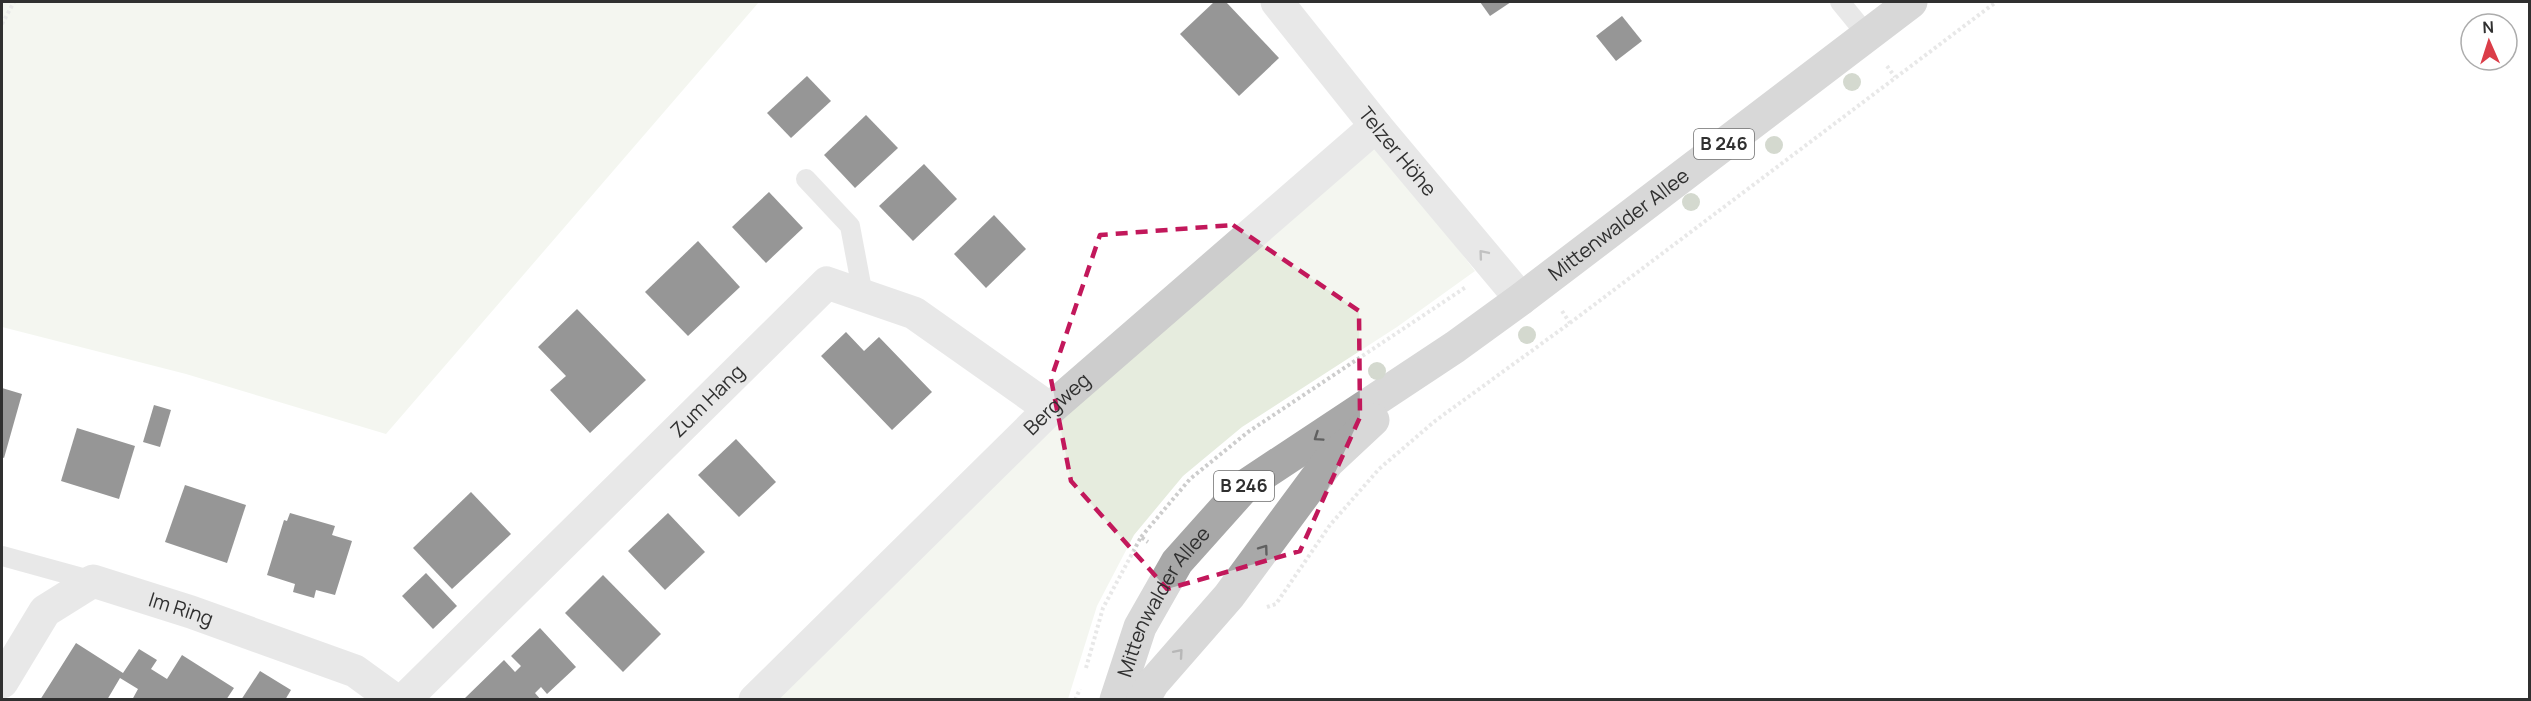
<svg xmlns="http://www.w3.org/2000/svg" width="2531" height="701" font-family="Manrope,sans-serif">
<style>
.green{fill:#e6ecde}
.building{fill:#171717}
.lines{fill:none;stroke-linecap:round;stroke-linejoin:round}
.path{stroke:#cdcdcd;stroke-width:4;stroke-dasharray:3 3;stroke-linecap:butt}
.lane{stroke:#cdcdcd;stroke-width:20}
.street{stroke:#cdcdcd;stroke-width:33}
.primary{stroke:#a8a8a8;stroke-width:33}
.tree{fill:#a0ac95}
.oneway{stroke:#777}
.oneway2{stroke:#606060}
.marked{fill:none;stroke:#c2185b;stroke-width:4.5;stroke-dasharray:12 8;stroke-linejoin:round}
.labels{text-anchor:middle;stroke-width:6;stroke-linejoin:round;paint-order:stroke}
.shield{fill:#fff;stroke:#6e6e6e;stroke-width:1.5}
.shield-label{font-size:18px;font-weight:bold;fill:#303030}
.street-label{font-size:20px;fill:#303030;stroke:#fff}
</style>
<rect width="100%" height="100%" fill="#fff"/>
<!-- green -->
<g class="green">
<path d="M2 2H759L386 434 186 374 2 327Z"/>
<path d="M1377 143 1475 271 1397 327 1242 427 1183 476 1134 535 1097 606 1068 699 774 700 1057 417Z"/>
</g>
<!-- building -->
<g class="building">
<path d="M1214 2H1226L1279 58 1239 96 1180 34Z"/>
<path d="M1480 2H1511L1490 16Z"/>
<path d="M1622 16 1642 41 1616 61 1596 36Z"/>
<path d="M807 76 831 101 791 138 767 113Z"/>
<path d="M866 115 898 148 855 188 824 155Z"/>
<path d="M924 164 957 199 913 241 879 206Z"/>
<path d="M769 192 803 228 766 263 732 227Z"/>
<path d="M994 215 1026 249 986 288 954 254Z"/>
<path d="M698 241 740 287 688 336 645 292Z"/>
<path d="M577 309 646 380 590 433 550 390 566 376 538 347Z"/>
<path d="M846 332 864 351 879 337 932 392 892 430 821 356Z"/>
<path d="M2 388 22 394 4 458 2 457Z"/>
<path d="M154 405 171 410 160 447 143 442Z"/>
<path d="M77 428 135 446 119 499 61 481Z"/>
<path d="M736 439 776 482 739 517 698 475Z"/>
<path d="M185 485 246 505 227 563 165 542Z"/>
<path d="M471 492 511 534 452 589 413 548Z"/>
<path d="M290 513 335 526 332 535 352 541 335 595 316 590 314 598 293 592 295 584 267 575 284 520 287 521Z"/>
<path d="M668 513 705 552 665 590 628 551Z"/>
<path d="M426 573 457 606 433 629 402 596Z"/>
<path d="M603 575 661 634 623 672 565 613Z"/>
<path d="M540 628 576 667 547 694 541 687 535 693 541 700H463L504 660 515 672 521 666 511 656Z"/>
<path d="M76 643 123 673 139 649 157 660 151 669 167 679 182 655 234 688 226 700H132L138 689 120 678 107 700H40Z"/>
<path d="M260 671 291 690 285 700H241Z"/>
</g>
<g class="lines">
<!-- path -->
<g class="path">
<path d="M2 24 14 2"/>
<path d="M1887 66 1895 77"/>
<path d="M1562 311 1570 323"/>
<path d="M1141 537 1190 479 1248 432 1466 287"/>
<path d="M1267 607 1276 604 1330 525 1379 469 1435 421 1570 323 1996 2"/>
<path d="M1086 668 1103 608 1141 537 1148 542"/>
<path d="M1075 700 1080 689"/>
</g>
<!-- lane -->
<g class="lane">
<path d="M1840 2 1867 35"/>
<path d="M806 179 850 226 863 295"/>
<path d="M2 556 93 581"/>
</g>
<!-- street -->
<g class="street">
<path id="s1" d="M1277 2 1376 126 1521 299"/>
<path id="s2" d="M2 682 45 611 93 581 191 612 355 671 395 700"/>
<path id="s3" d="M404 700 827 283 914 313 1050 409"/>
<path id="s4" d="M755 700 1050 409 1376 126"/>
</g>
<!-- primary -->
<g class="primary">
<path id="s5" d="M1116 700 1140 627 1177 562 1245 486 1455 347 1521 299 1911 2"/>
<path d="M1143 700 1153 683 1229 596 1328 462 1373 420"/>
</g>
</g>
<!-- trees -->
<g class="tree">
<circle cx="1852" cy="82" r="9"/>
<circle cx="1774" cy="145" r="9"/>
<circle cx="1691" cy="202" r="9"/>
<circle cx="1527" cy="335" r="9"/>
<circle cx="1377" cy="371" r="9"/>
</g>
<!-- one-way arrows -->
<defs><path id="oneway-chevron" d="M-2-3.5L2.5 0L-2 3.5" fill="none" stroke-width="1.6" stroke-linecap="round" stroke-linejoin="round" transform="scale(1.5)"/></defs>
<use class="oneway" href="#oneway-chevron" transform="translate(1483 254) rotate(-130)"/>
<g class="oneway2">
<use href="#oneway-chevron" transform="translate(1318 437) rotate(146)"/>
<use href="#oneway-chevron" transform="translate(1264 549) rotate(-54)"/>
<use href="#oneway-chevron" transform="translate(1179 653) rotate(-49)"/>
</g>
<!-- marked area -->
<path d="M0 0H2531V701H0ZM1233 225 1359 311 1360 417 1300 551 1167 589 1071 481 1051 379 1100 235Z" fill="#fff" fill-opacity=".55" fill-rule="evenodd"/>
<path class="marked" d="M1233 225 1359 311 1360 417 1300 551 1167 589 1071 481 1051 379 1100 235Z"/>
<g class="labels">
<!-- shield labels -->
<g class="shield">
<rect x="1694" y="129" width="60" height="30" rx="4.5"/>
<rect x="1214" y="471" width="60" height="30" rx="4.5"/>
</g>
<g class="shield-label">
<text x="1724" y="150">B 246</text>
<text x="1244" y="492">B 246</text>
</g>
<!-- street labels -->
<g class="street-label">
<text dy="7" stroke="none"><textPath href="#s1" startOffset="192">Telzer Höhe</textPath></text>
<text dy="7" stroke="none"><textPath href="#s5" startOffset="710">Mittenwalder Allee</textPath></text>
<text dy="7" stroke="none"><textPath href="#s3" startOffset="426">Zum Hang</textPath></text>
<text dy="7" stroke="none"><textPath href="#s4" startOffset="423">Bergweg</textPath></text>
<text dy="7" stroke="none"><textPath href="#s5" startOffset="110">Mittenwalder Allee</textPath></text>
<text dy="7" stroke="none"><textPath href="#s2" startOffset="232">Im Ring</textPath></text>
</g>
</g>
<!-- border -->
<rect width="2531" height="701" fill="none" stroke="#303030" stroke-width="6"/>
<!-- north arrow -->
<g transform="translate(2489 42) rotate(357)"><circle r="28" fill="#ffffff" stroke="#acacac" stroke-width="1.5"/>
<path d="M0-4.5L10 22L0 15L-10 22Z" fill="#db3d48"/>
<text y="-9" font-size="16" font-weight="bold" text-anchor="middle" fill="#303030">N</text>
</g>
</svg>
